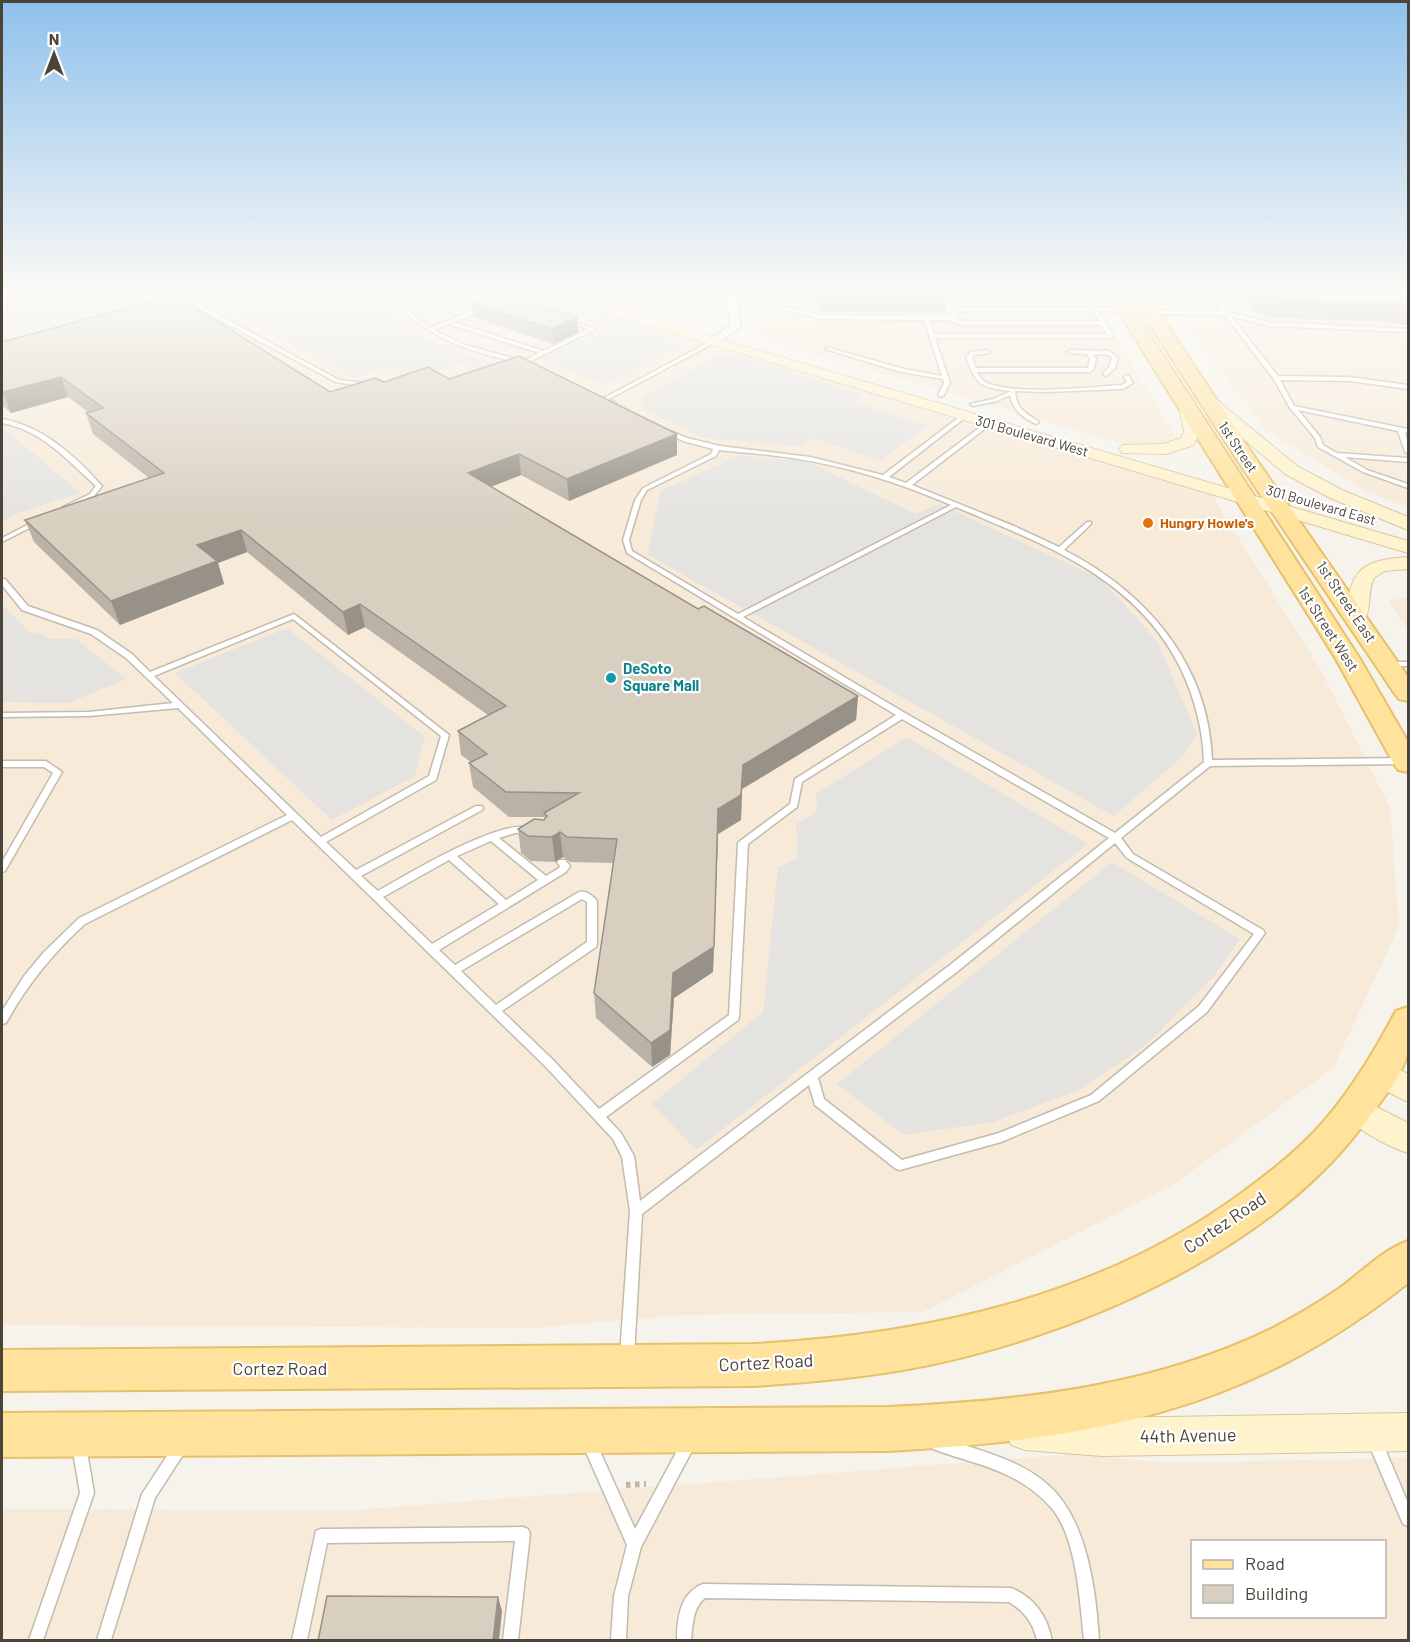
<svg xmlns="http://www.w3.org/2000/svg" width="1410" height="1642" font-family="Barlow,sans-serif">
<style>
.commercial{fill:#f7ead8;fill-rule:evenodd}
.parking{fill:#e5e3e0}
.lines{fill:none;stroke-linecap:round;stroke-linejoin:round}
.service-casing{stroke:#c2bbae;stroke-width:3}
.minor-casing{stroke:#c2bbae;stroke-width:3}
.secondary-casing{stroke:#d6c79b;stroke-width:2}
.primary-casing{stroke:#e6c16a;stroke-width:4}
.path{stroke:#c4b79f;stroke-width:6;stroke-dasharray:4.5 4.5;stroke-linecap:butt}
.service{fill:#fff;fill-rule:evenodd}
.minor{fill:#fff;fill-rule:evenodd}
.secondary{fill:#fff3cd;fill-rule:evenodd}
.primary{fill:#ffe39c;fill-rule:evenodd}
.wall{fill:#bab2a6}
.shaded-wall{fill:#979187}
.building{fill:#d8cfc1;stroke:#979187;stroke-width:1.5}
.food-dot{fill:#e8710a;stroke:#fff;stroke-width:2}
.culture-dot{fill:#0f9aa8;stroke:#fff;stroke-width:2}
.labels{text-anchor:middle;stroke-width:4.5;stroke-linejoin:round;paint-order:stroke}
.far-street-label{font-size:14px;fill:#4b4439;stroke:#fff}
.far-food-label{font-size:14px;font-weight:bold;fill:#c56008;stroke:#fff;text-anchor:start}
.street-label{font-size:15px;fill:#4b4439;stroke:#fff}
.culture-label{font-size:15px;font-weight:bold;fill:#0d838f;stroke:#fff;text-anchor:start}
.near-street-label{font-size:18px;fill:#4b4439;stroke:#fff}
</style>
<rect width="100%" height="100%" fill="#f6f3ec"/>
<!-- commercial -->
<g class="commercial">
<path d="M2 292H533L1212 495 1320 669 1390 807 1399 927 1333 1068 1174 1184 923 1312 680 1315 533 1328 2 1325Z"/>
<path d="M597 292H724L727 312 715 319H696Z"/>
<path d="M739 292H1087L1178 440 1164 446 1122 444 763 339 753 326Z"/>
<path d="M1162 292H1408V507L1370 494 1267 431Z"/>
<path d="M1408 596V631L1389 601Z"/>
<path d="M1076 1454 1166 1463 1408 1458V1640H2V1509L355 1510ZM1192 1542H1384V1616H1192Z"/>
</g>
<!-- parking -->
<g class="parking">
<path d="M20 292H157L172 301 2 345V297Z"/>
<path d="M202 292H371L377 304 424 338 497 365 481 371 463 362 425 375 402 377 389 368 356 378 237 317 235 312Z"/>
<path d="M572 306 680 340 682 347 609 383 586 378 539 357 613 327 561 310Z"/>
<path d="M718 356 742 357 861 394 856 403 929 426 879 461 812 438 802 447 704 438 642 409 645 396Z"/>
<path d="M2 427 80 493 15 514 2 523Z"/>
<path d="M741 455 808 462 916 514 939 504 1101 579 1157 641 1197 734 1183 756 1114 816 648 555 660 491Z"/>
<path d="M2 604 32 634 39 632 49 639H76L126 679 68 703 2 702Z"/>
<path d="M287 628 425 737 415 776 332 820 175 673Z"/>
<path d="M907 737 1088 844 696 1150 652 1104 763 1012 778 868 798 858 796 824 817 811 816 794Z"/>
<path d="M1112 862 1240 939 1213 977 1146 1045 1079 1090 993 1122 904 1135 837 1084Z"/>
</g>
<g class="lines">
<defs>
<g id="service">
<path d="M2 292H6L2 294Z"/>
<path d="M171 292H177L339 380 365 383 368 385 365 387 336 382 188 303 172 306V304L185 301Z"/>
<path d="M385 292H390L403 306 430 328 480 307H484V309L453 322 544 351 588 329 563 321V319L596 329 525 364 523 363V361L539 353 449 324 434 330 465 345 523 361 520 363C462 350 425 337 385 292Z"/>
<path d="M513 292H520L514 296 553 306 568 299 572 300 547 313 549 314 546 316 540 313 549 308 510 298 498 302 496 301Z"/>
<path d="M776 292H780L782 306 821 315 948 316 960 307 1091 308 1084 296 953 295V294L955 293H1082V292H1087L1097 308H1126L1129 310 1126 312 1098 311 1114 336 1111 338H935L950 383 944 395 941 397 938 395 944 383 943 379 901 372 825 349 830 348 904 369 942 376 924 320 821 319 778 308 776 298H731L729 297 731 296H776ZM961 311H1093L1100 321H963L953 318ZM929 320H948L962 325H1101L1107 334H934Z"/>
<path d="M1211 292H1216L1228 312 1269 322 1408 329V332L1269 326 1231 316 1278 376 1350 377 1408 385V389L1350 381 1280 380 1294 406 1408 429V433L1405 432 1408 444V454L1405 452 1398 431 1298 410 1320 437 1323 445 1337 453 1408 458V462L1345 457 1367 470 1408 484V488L1363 472 1318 447 1315 438 1290 408 1273 378 1225 315 1150 314 1147 312 1150 310 1222 311Z"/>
<path d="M711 341 716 342 609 399 616 403V405H612L602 399Z"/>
<path d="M987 350 989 351V353L974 355 972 356 976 368H1088L1090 359 1087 354 1069 353V351L1071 350 1109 351 1118 358 1115 368 1106 376 1103 374 1109 367 1112 358 1108 355 1093 354 1096 359 1093 370 1090 372H977C980 378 984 382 990 384 1023 395 1086 387 1122 385L1127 382 1124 377 1127 375 1129 376 1133 383 1123 389 1045 392 1015 391C1017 409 1024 412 1038 421L1039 422 1036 424C1023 418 1012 410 1010 395L997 401 973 406 970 404 993 399 1011 391C981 388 975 385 966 356L971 352Z"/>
<path d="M962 415 967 416 889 477 906 483 987 422H991V424L912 485 1014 526 1059 547 1087 522H1091V524L1064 550C1146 592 1209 664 1212 760L1404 758 1408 761 1404 764 1210 766 1121 838 1133 854 1263 930 1265 933 1207 1012 1099 1101 1001 1142 900 1170 896 1169 815 1105 809 1085 642 1214 634 1356 632 1361 627 1362 622 1361 620 1356 630 1211 622 1157 613 1139 545 1066 292 820 85 924C53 953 27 985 6 1023L2 1024V1011L24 976 44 952 79 918 287 815 178 708 89 716 2 717V713L89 712 173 703 126 658 91 634 22 610 2 585V579H5L28 606 97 630 132 654 150 672 294 614 449 735 436 780 326 842 356 870 476 806H482L483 808 482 810 361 876 378 891C403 877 511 811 535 830L530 833H515L499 838 546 876 559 868 560 866 557 862 559 860H565L570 866 566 872 439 950 455 965 579 892C585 890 593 896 597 901V944L596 947 502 1011 553 1060 599 1109 729 1015 738 843 740 841 790 804 795 779 896 715 627 553 623 540 635 500 643 488 711 454 713 449 683 441 665 432 670 431 687 438 720 446 810 457 883 475ZM719 450C743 453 768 454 792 458 847 466 900 483 951 505L738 614 632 551 629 540 641 500 647 490 716 456ZM956 507C1045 545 1136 577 1181 669 1195 699 1203 729 1204 762L1115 833 905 713 743 617ZM293 619 441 736 429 776 321 837 154 676ZM902 719 1109 838 950 965 640 1201 634 1156 621 1133 606 1117 738 1020 739 1017 748 844 797 807 802 782ZM491 841 538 880 506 900 457 856ZM1115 843 1127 858 1254 934 1199 1006 1091 1095 999 1133 902 1160 824 1099 818 1078 958 971ZM449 860 499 904 432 944 383 897ZM582 899 587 902V942L496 1005 461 971Z"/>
<path d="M2 419C43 426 75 456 102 486L94 496 67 509H63V507L90 494 96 486C67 460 42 430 2 423Z"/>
<path d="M37 520 39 521V523L2 542V538Z"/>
<path d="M1385 662H1408V666H1388L1384 664Z"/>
<path d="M2 761H46L62 772 5 871 2 872V862L53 773 44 767H2Z"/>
<path d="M1374 1433 1379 1435 1408 1503V1526L1403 1524 1367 1440 1369 1435Z"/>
<path d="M589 1436 594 1438 635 1529 684 1438 689 1436 694 1438 696 1443 641 1547 628 1596 626 1640H611L614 1596 627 1545 582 1443 584 1438Z"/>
<path d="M938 1437C973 1448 1019 1459 1047 1484 1087 1518 1096 1590 1099 1640H1084C1080 1602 1077 1542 1054 1511 1043 1497 1027 1485 1011 1477 986 1464 959 1459 933 1449L931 1444 933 1439Z"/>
<path d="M79 1439 84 1441 86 1446 94 1493 43 1640H29L80 1493 72 1446 74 1441Z"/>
<path d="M181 1440 186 1442 188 1447 155 1498 111 1640H97L142 1494 176 1442Z"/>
<path d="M523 1527 528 1529 530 1534 518 1640H503L515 1541 327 1543 307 1640H292L316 1531 321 1529Z"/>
<path d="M703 1584 1011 1588C1034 1597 1047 1616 1052 1640H1037C1033 1623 1025 1612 1009 1602L705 1598C692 1609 693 1625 691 1640H677C677 1618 680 1593 703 1584Z"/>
</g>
<path id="minor" d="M726 292H736L741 326 717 344H709V340L731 325Z"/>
<g id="secondary">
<path d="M536 292H559L1408 541V553Z"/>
<path d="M1206 394 1212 396 1297 466 1342 490 1408 517V530L1330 498 1285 474 1200 402 1198 399Z"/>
<path d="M1186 397 1194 402 1200 431 1194 445 1166 454 1122 453 1119 449 1122 445 1164 444 1181 438 1184 431 1178 402Z"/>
<path d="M1408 557V569L1385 571 1374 578C1367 591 1372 610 1364 621H1350L1346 617C1350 570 1361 560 1408 557Z"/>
<path d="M1381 1061 1408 1074V1102L1370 1083 1365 1074 1370 1065Z"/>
<path d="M1357 1097 1408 1123V1153C1390 1148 1349 1126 1341 1110L1346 1101Z"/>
<path d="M1025 1412 1102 1418 1408 1413V1451L1102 1456 1025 1450 1011 1445 1006 1431 1011 1417Z"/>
</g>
<g id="primary">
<path d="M1106 292H1122L1360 659 1408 742V772L1398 770 1394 764 1336 659Z"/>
<path d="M1129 292H1145L1258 462 1408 677V701L1399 699 1395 694 1239 463Z"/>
<path d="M1408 1007C1409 1019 1410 1040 1408 1052 1401 1079 1379 1104 1363 1125 1269 1251 1079 1334 929 1365 871 1377 812 1382 753 1386L2 1391V1350L753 1344C926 1335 1101 1297 1243 1192 1272 1171 1301 1148 1325 1120 1354 1086 1375 1050 1396 1011Z"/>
<path d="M1408 1241V1283C1247 1412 1089 1440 887 1451L2 1457V1413L887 1407C1020 1401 1154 1387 1275 1327 1296 1316 1318 1303 1337 1290 1361 1273 1381 1251 1408 1241Z"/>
</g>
</defs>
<!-- service casing -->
<use href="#service" class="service-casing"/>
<!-- minor casing -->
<use href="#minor" class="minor-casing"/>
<!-- secondary casing -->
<use href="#secondary" class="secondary-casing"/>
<!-- primary casing -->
<use href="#primary" class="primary-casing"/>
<!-- path -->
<path class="path" d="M626 1485 646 1484"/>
<!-- service -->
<use href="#service" class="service"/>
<!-- minor -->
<use href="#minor" class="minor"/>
<!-- secondary -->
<use href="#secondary" class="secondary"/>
<!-- primary -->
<use href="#primary" class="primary"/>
</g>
<!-- wall -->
<g class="wall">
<path d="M815 292H946L947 295 945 313 818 312Z"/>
<path d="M1240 292H1408V325H1402L1383 321 1272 318 1256 313Z"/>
<path d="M471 303 577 317 578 332 554 344 473 317Z"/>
<path d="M2 342 330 392 384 382 449 379 677 455 569 501 521 475 491 487 698 609 858 696 856 720 742 789 741 820 718 834 713 972 674 998 670 1055 652 1067 596 1018 594 993 613 863 570 862 563 857 555 862 531 861 521 853 518 829 544 820 545 817H509L473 787 469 763 471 762 461 755 458 731 488 715 365 627 348 635 247 552 218 563 224 584 120 625 34 542 25 520 149 478 93 434 86 413 88 412 68 397 11 413 2 405Z"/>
</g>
<!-- shaded-wall -->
<g class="shaded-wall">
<path d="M577 317 578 332 554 344 552 329Z"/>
<path d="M61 377 68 397 11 413 3 392Z"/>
<path d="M677 434V455L569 501 567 479Z"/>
<path d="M519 454 521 475 471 494 468 473Z"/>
<path d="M241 530 247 552 218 563 224 584 120 625 111 601 197 545Z"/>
<path d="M360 604 365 627 348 635 343 612Z"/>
<path d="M858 696 856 720 742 789 741 820 718 834 713 972 674 998 670 1055 652 1067 651 1043 673 973 718 809 743 765Z"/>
<path d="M560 832 563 857 555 862 552 837Z"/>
<path d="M498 1597 502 1611 499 1641H493Z"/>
</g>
<!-- building -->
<g class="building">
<path d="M819 292H946L947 295 819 294Z"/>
<path d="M1260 292H1408V306L1389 302 1277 299 1262 295Z"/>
<path d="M496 293 577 317 552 329 471 303Z"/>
<path d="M175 295 330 392 375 378 384 382 428 367 449 379 519 356 677 434 567 479 519 454 468 473 698 609 704 606 858 696 743 765 741 795 718 809 714 947 673 973 670 1030 651 1043 594 993 617 839 567 837 560 832 552 837 528 836 518 829 534 819 544 820 547 816 544 813 579 793 506 792 469 763 487 754 458 731 506 706 360 604 343 612 241 530 197 545 217 561 111 601 25 520 164 473 86 413 103 408 61 377 3 392 2 391V342Z"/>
<path d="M327 1596 498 1597 493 1641H318Z"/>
</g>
<!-- sky -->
<linearGradient id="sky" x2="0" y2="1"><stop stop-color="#8fc1ec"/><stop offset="0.56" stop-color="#fbfaf6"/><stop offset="1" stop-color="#fbfaf6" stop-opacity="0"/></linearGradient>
<rect width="1410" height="522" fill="url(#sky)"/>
<!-- markers -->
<circle class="food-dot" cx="1148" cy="523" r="6"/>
<circle class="culture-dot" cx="611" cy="678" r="6"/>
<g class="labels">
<!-- far-street labels -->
<g class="far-street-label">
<text transform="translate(1032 436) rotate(16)" y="5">301 Boulevard West</text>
<text transform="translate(1238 447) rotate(56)" y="5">1st Street</text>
<text transform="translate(1321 505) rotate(16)" y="5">301 Boulevard East</text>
</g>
<!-- far-food labels -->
<g class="far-food-label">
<text x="1160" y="528">Hungry Howie's</text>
</g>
<!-- street labels -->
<g class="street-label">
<text transform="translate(1346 602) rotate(56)" y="5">1st Street East</text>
<text transform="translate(1328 629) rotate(57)" y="5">1st Street West</text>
</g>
<!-- culture labels -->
<g class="culture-label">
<text x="623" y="674">DeSoto<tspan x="623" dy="17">Square Mall</tspan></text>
</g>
<!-- near-street labels -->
<g class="near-street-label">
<text transform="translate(1225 1223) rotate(-34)" y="6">Cortez Road</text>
<text transform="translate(766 1363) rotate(-3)" y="6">Cortez Road</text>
<text x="280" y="1375">Cortez Road</text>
<text transform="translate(1188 1436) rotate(-1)" y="6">44th Avenue</text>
</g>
</g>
<!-- border -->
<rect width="1410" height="1642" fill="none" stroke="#4b4439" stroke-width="6"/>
<!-- legend -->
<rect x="1191" y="1540" width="195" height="78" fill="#ffffff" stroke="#b7b4b0" stroke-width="1.5"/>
<rect x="1203" y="1560" width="30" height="9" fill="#ffe39c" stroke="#b7b4b0" stroke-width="1.5"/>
<text x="1245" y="1570" font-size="18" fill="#4b4439">Road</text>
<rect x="1203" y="1585" width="30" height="18" fill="#d8cfc1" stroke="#b7b4b0" stroke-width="1.5"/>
<text x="1245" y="1600" font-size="18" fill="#4b4439">Building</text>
<!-- north arrow -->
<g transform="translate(54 54)" stroke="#ffffff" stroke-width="4.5" paint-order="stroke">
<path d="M0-4.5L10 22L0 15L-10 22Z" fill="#4b4439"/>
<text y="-9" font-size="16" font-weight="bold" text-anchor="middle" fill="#4b4439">N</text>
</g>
</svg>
